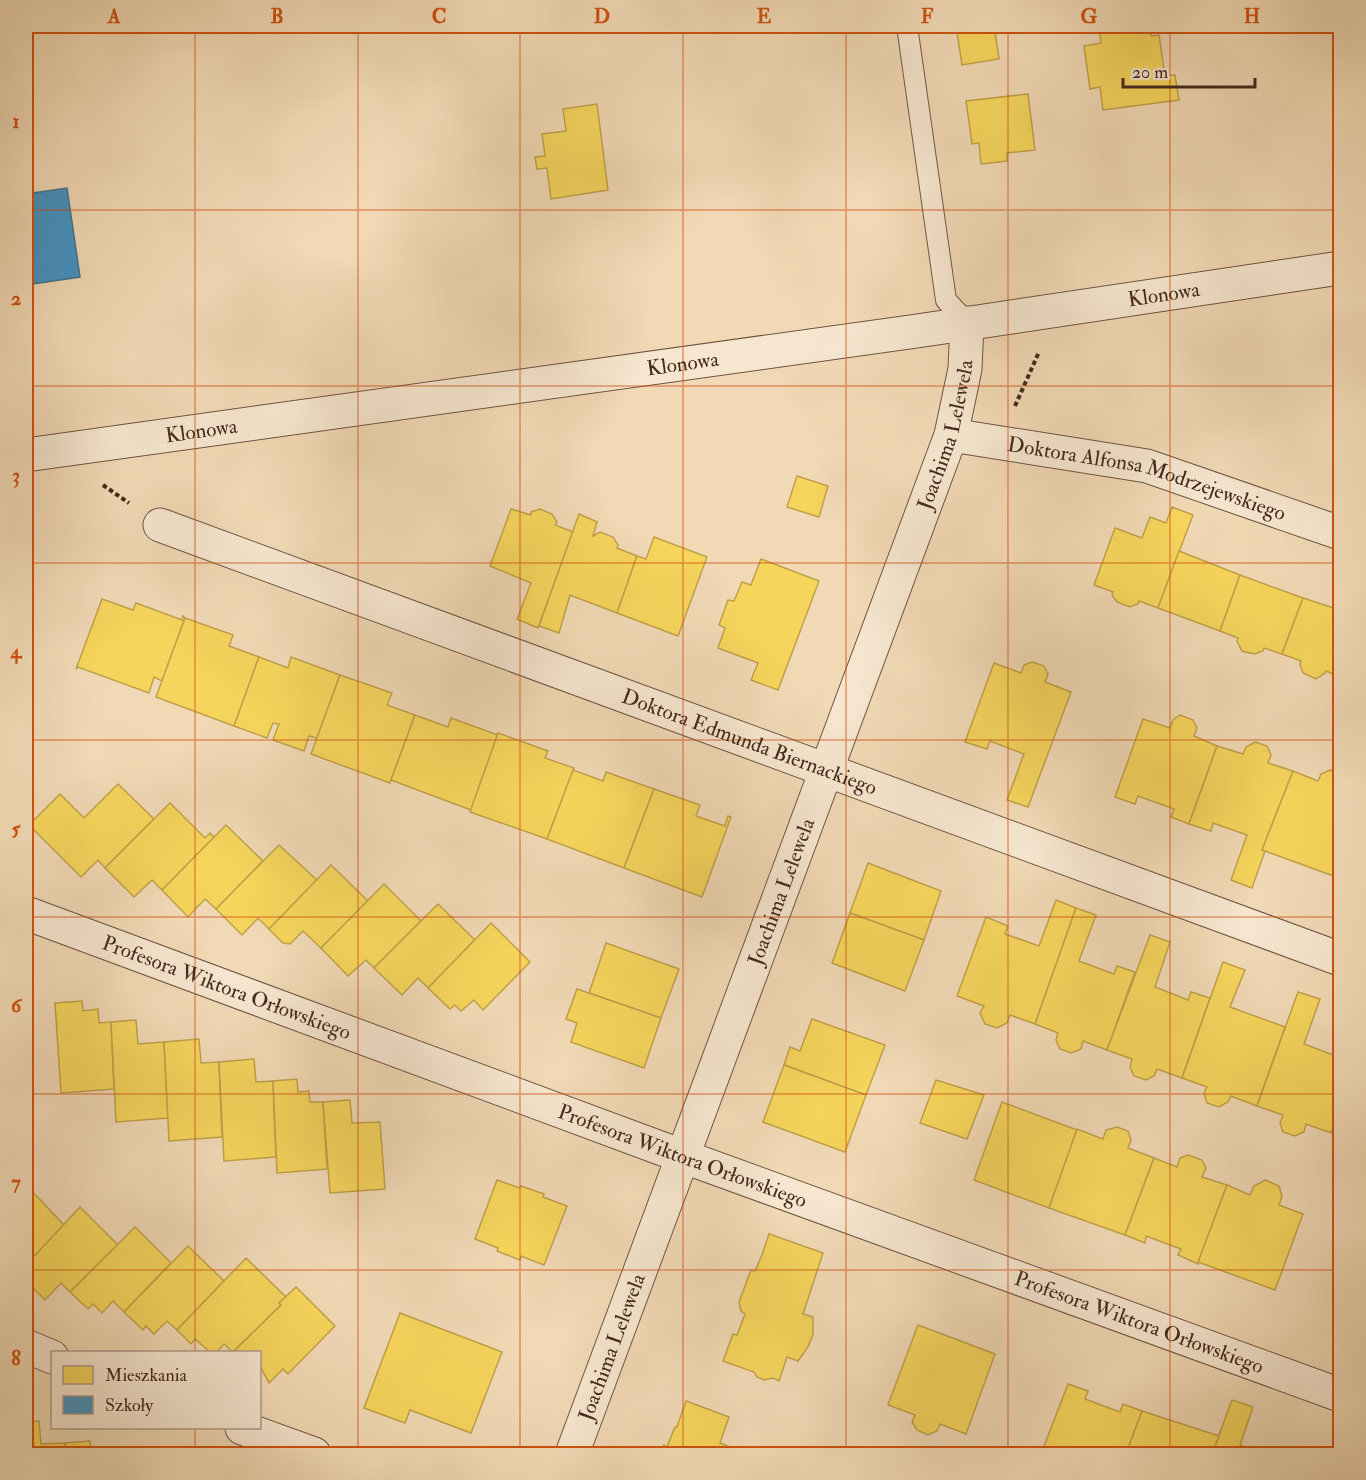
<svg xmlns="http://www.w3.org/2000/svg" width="1366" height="1480" font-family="'IM FELL Double Pica',serif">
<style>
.homes{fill:#f6d55c;stroke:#c1a149;stroke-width:1.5}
.schools{fill:#4393c3;stroke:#437391;stroke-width:1.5}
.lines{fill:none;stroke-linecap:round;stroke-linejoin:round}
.service-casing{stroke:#6f5442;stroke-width:22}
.minor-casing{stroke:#6f5442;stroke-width:35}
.path{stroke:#44281c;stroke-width:4;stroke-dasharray:4.5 3;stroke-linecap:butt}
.service{stroke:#f6e6cf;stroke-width:20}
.minor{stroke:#f6e6cf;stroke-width:33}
.grid{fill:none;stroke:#cf520e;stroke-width:1.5;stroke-opacity:0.55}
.labels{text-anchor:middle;stroke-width:6;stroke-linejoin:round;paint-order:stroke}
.street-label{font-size:21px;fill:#44281c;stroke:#f6e6cf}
.neatline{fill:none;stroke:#cf520e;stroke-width:2}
.grid-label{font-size:20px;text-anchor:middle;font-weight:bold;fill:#cf520e}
</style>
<rect width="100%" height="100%" fill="#f1d9b5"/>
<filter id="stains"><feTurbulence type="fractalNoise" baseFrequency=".00333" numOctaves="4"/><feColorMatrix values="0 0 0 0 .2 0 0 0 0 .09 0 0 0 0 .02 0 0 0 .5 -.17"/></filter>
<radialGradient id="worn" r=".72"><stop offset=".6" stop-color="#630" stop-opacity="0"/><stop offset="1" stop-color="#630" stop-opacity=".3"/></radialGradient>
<!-- homes -->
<g class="homes">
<path d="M956 26H994L999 59 962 65Z"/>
<path d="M1099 26H1150L1151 36 1159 35 1165 76 1175 75 1179 100 1103 110 1100 87 1090 89 1084 46 1101 43Z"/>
<path d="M1028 94 1035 150 1007 153V161L981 164 979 143 972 144 966 101Z"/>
<path d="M597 104 608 190 551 199 547 168 537 169 535 157 545 156 542 134 566 131 563 109Z"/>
<path d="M797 476 828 486 819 517 787 507Z"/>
<path d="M1172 507 1193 515 1158 608 1139 601 1138 604 1130 607 1117 602 1112 595 1113 592 1094 585 1115 528 1142 538 1150 517 1166 523Z"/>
<path d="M511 509 531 515V512L540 509 552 514 557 522 555 525 573 532 538 628 517 619 531 583 490 566Z"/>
<path d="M579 514 597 522 593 536 600 532 613 537 618 545 617 548 637 556 617 613 570 595 559 633 539 626Z"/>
<path d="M654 537 707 557 678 636 617 613 637 556 646 559Z"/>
<path d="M1179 551 1240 575 1220 631 1158 608Z"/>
<path d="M761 559 819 581 778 690 751 680 758 663 718 648 725 628 719 625 728 600 734 601 742 582 751 585Z"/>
<path d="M1240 575 1303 598 1282 654 1264 648 1263 651 1254 654 1242 651 1237 641 1238 638 1220 631Z"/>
<path d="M1303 598 1340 610V677L1326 671 1324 674 1316 679 1303 673 1300 664 1301 661 1282 654Z"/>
<path d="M102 599 133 610 136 603 182 620 183 616 185 618 162 681 154 677 149 693 78 667 76 669Z"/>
<path d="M185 618 233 635 229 646 259 657 234 726 156 697Z"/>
<path d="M259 657 288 668 291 657 340 675 317 738 309 736 304 751 273 740 279 724 273 723 267 738 234 726Z"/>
<path d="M1032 662 1044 666 1048 674 1045 682 1071 692 1028 807 1007 800 1024 754 990 741 987 749 965 742 994 663 1021 673 1024 665Z"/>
<path d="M340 675 392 693 387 705 415 715 390 783 311 754Z"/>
<path d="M415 715 448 727 451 718 498 735 471 810 391 780Z"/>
<path d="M1180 715 1193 720 1197 728 1194 736 1217 746 1189 824 1171 817 1174 809 1138 796 1135 804 1115 797 1143 719 1170 728 1173 720Z"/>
<path d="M498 733 548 751 545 758 574 768 547 839 470 812Z"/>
<path d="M1255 742 1267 746 1271 755 1268 763 1293 771 1262 850 1265 851 1252 888 1231 880 1247 835 1213 823 1211 831 1189 824 1217 746 1243 754 1246 747Z"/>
<path d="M573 770 603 781 606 772 654 789 624 868 547 839Z"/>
<path d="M1330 770 1340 774V874L1339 878 1262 850 1293 771 1318 781 1321 774Z"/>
<path d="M118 784 154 819 105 868 98 860 81 877 29 825 60 794 84 818Z"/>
<path d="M654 789 700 805 696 816 725 826 728 816 731 817 702 897 624 868Z"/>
<path d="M170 803 205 838 210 833 214 837 162 890 152 880 134 897 105 868Z"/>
<path d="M226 825 263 861 216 909 205 899 188 917 162 890Z"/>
<path d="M279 845 317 880 269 929 258 918 242 935 216 909Z"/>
<path d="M868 863 941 891 924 940 850 913Z"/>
<path d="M331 865 368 901 321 948 303 931 290 944 283 943 269 929Z"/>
<path d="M384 884 421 921 374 968 366 960 348 976 321 948Z"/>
<path d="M1056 900 1076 908 1035 1024 1010 1015 1007 1023 997 1028 985 1024 980 1013 984 1006 957 996 986 917 1008 926 1005 934 1039 946Z"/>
<path d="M438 904 475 940 428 988 418 978 402 995 374 968Z"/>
<path d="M1076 908 1096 915 1079 961 1114 974 1117 966 1135 972 1107 1050 1083 1041 1081 1049 1071 1053 1060 1049 1056 1040 1058 1033 1035 1024Z"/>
<path d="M850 913 924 940 905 991 832 963Z"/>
<path d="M491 923 530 962 483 1010 474 1000 461 1011 455 1005 450 1009 428 988Z"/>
<path d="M1150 935 1170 942 1155 987 1188 1000 1191 992 1210 998 1182 1078 1157 1069 1154 1076 1146 1080 1134 1076 1130 1067 1132 1059 1107 1050Z"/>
<path d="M606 943 679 969 661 1018 589 993Z"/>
<path d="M1223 962 1245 970 1230 1007 1285 1027 1257 1106 1231 1096 1228 1102 1219 1107 1207 1103 1204 1093 1207 1087 1182 1078Z"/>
<path d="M577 989 661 1018 644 1068 571 1042 577 1023 566 1019Z"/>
<path d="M1298 992 1320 999 1304 1044 1336 1056 1339 1047H1340V1108L1331 1133 1306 1124 1304 1132 1295 1136 1283 1132 1280 1123 1283 1115 1257 1106Z"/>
<path d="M82 1001 83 1011 98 1009 99 1023 111 1022 114 1089 61 1093 55 1003Z"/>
<path d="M812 1019 885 1045 866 1095 784 1065 790 1047 800 1051Z"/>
<path d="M136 1020 138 1044 164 1042 168 1118 116 1122 111 1022Z"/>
<path d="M199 1039 201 1063 219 1062 222 1137 169 1141 164 1042Z"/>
<path d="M254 1059 256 1082 273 1081 276 1157 224 1161 219 1062Z"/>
<path d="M784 1065 866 1095 845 1152 763 1122Z"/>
<path d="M297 1079 298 1092 309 1091 310 1102H323L327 1169 277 1173 273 1081Z"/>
<path d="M936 1080 984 1095 967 1139 920 1123Z"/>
<path d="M350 1100 352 1123 380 1122 385 1189 330 1193 323 1102Z"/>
<path d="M1002 1102 1077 1130 1049 1208 974 1180Z"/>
<path d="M1117 1127 1128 1131 1131 1140 1128 1148 1154 1158 1125 1235 1049 1208 1077 1129 1103 1139 1106 1130Z"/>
<path d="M1188 1155 1202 1160 1206 1168 1202 1177 1227 1185 1198 1264 1178 1255 1181 1249 1146 1236 1145 1243 1125 1235 1154 1158 1177 1167 1180 1158Z"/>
<path d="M497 1180 520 1188 521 1186 544 1194 543 1197 567 1206 544 1265 521 1256 520 1260 497 1251 498 1248 475 1239Z"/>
<path d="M1265 1180 1279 1186 1282 1196 1279 1205 1303 1214 1275 1290 1198 1262 1227 1185 1250 1195 1254 1186Z"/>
<path d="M28 1187 64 1225 26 1265V1190Z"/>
<path d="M80 1207 118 1245 70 1292 61 1283 45 1300 26 1281V1265Z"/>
<path d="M135 1227 171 1263 124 1312 113 1301 102 1313 93 1304 88 1309 70 1292Z"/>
<path d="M769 1234 823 1253 803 1314 813 1317V1334L808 1347 798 1361 787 1357 779 1381 773 1378 764 1380 757 1377 754 1372 723 1361 733 1334 737 1335 745 1314 741 1311 739 1302 751 1270 755 1271 762 1255Z"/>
<path d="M188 1246 224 1281 177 1330 167 1321 154 1334 146 1326 143 1330 124 1312Z"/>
<path d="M246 1258 286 1297 279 1303 281 1305 233 1352 224 1344 217 1352H210L195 1339 191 1344 177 1330Z"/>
<path d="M296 1287 335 1326 288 1374 283 1369 269 1383 260 1366V1352H233L281 1305 279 1303Z"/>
<path d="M400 1313 502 1352 471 1433 410 1410 405 1423 364 1408Z"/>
<path d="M918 1325 995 1354 966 1434 940 1424 937 1431 928 1435 917 1430 912 1422 915 1415 888 1405Z"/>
<path d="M1068 1384 1088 1391 1085 1399 1120 1412 1123 1404 1142 1411 1126 1454H1041Z"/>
<path d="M1232 1400 1253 1407 1240 1445 1265 1454H1212Z"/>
<path d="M686 1401 729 1417 720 1443 743 1452 750 1449 764 1454H660L664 1445 667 1447 675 1427H677Z"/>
<path d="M1142 1411 1219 1436 1212 1454H1126Z"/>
<path d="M39 1421 41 1444 65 1443 66 1454H26V1422Z"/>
<path d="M90 1441 91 1454H66L65 1443Z"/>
</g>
<!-- schools -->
<path class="schools" d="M67 188 80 277 26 285V194Z"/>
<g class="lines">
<defs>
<path id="service" d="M907 26 946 300 967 323"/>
<g id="minor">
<path id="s1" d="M951 435 1147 466 1340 533"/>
<path id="s2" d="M26 455 917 331 1340 268"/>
<path id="s3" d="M160 525 1340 959"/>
<path id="s4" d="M26 913 660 1148 1340 1395"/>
<path d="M26 1346 52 1357"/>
<path d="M242 1428 314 1454"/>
<path id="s5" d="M572 1454 951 435 965 369 967 323"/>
</g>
</defs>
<!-- service casing -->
<use href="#service" class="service-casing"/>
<!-- minor casing -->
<use href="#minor" class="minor-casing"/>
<!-- path -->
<g class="path">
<path d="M1015 406 1039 352"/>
<path d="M103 485 129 503"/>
</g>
<!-- service -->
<use href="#service" class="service"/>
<!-- minor -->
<use href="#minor" class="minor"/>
</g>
<!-- grid -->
<path class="grid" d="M195 26V1352M358 26V1454M520 26V1454M683 26V1454M846 26V1454M1008 26V1454M1170 26V1454M26 210H1340M26 386H1340M26 563H1340M26 740H1340M26 917H1340M26 1094H1340M26 1270H1340M195 1428V1454"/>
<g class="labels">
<!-- street labels -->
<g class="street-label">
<text dy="7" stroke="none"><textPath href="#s2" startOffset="1149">Klonowa</textPath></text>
<text dy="7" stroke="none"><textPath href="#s2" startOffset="663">Klonowa</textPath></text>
<text dy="7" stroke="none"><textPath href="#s2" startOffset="177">Klonowa</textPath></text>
<text dy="7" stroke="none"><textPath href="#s5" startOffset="1086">Joachima Lelewela</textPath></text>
<text dy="7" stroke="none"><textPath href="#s1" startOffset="201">Doktora Alfonsa Modrzejewskiego</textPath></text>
<text dy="7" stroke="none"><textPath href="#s3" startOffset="628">Doktora Edmunda Biernackiego</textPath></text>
<text dy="7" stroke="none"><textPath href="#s5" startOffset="600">Joachima Lelewela</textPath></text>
<text dy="7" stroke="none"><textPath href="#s4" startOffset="214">Profesora Wiktora Orłowskiego</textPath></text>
<text dy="7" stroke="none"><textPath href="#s4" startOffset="700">Profesora Wiktora Orłowskiego</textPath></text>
<text dy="7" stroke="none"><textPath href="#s4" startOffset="1186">Profesora Wiktora Orłowskiego</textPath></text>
<text dy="7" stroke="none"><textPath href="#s5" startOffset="114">Joachima Lelewela</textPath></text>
</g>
</g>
<!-- margin -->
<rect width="1366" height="1480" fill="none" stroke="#f1d9b5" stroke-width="66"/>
<!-- legend -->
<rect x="51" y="1351" width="210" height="78" fill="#f6e6cf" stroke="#af9a87" stroke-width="1.5"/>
<rect x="63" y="1366" width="30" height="18" fill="#f6d55c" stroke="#af9a87" stroke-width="1.5"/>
<text x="105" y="1381" font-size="18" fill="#44281c">Mieszkania</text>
<rect x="63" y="1396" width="30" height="18" fill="#4393c3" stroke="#af9a87" stroke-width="1.5"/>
<text x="105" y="1411" font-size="18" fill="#44281c">Szkoły</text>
<!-- scale -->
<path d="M1123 78v9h132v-9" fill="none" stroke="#44281c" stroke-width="3"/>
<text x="1132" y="78" font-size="18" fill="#44281c" stroke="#f6e6cf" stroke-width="4.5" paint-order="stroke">20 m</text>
<rect x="33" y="33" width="1300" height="1414" class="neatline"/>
<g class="grid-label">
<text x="114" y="23">A</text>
<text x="277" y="23">B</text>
<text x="439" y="23">C</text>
<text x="602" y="23">D</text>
<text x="764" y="23">E</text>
<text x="927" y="23">F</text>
<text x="1089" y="23">G</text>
<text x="1252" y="23">H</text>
<text x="16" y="128">1</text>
<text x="16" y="305">2</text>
<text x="16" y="482">3</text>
<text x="16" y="658">4</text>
<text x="16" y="835">5</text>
<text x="16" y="1012">6</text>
<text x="16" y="1189">7</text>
<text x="16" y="1365">8</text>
</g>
<rect width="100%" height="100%" filter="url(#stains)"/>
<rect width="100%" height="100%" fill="url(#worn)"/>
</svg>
